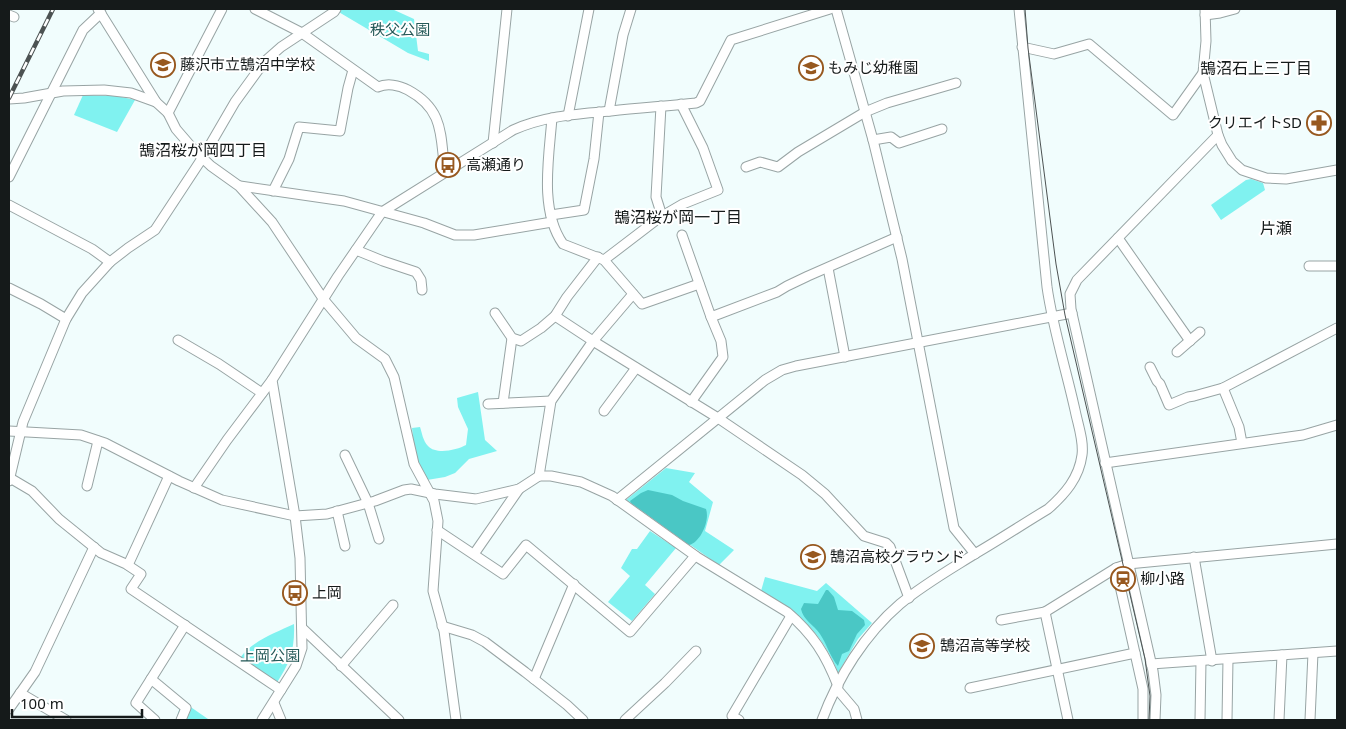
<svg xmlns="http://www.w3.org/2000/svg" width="1346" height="729" font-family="'Noto Sans','Noto Sans JP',sans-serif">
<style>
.green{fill:#80f2f0}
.water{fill:#4ac7c5}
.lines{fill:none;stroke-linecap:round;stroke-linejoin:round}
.minor-casing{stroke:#98a4a4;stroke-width:11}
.minor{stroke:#fff;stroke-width:9}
.tram{stroke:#4c5252;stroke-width:1}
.rail-casing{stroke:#4c5252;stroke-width:4.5}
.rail{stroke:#fff;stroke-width:2.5;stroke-dasharray:8;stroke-linecap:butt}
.labels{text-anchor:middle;stroke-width:4;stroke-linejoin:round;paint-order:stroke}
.park-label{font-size:15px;fill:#265a59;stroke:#fff}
.poi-label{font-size:15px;fill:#151a1a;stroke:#fff;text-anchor:start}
.neighbourhood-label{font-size:16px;fill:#151a1a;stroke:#fff}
</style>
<rect width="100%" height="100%" fill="#f1fdfd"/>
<!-- green -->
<g class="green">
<path d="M338 9H392L414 19 418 51 429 54V61L408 53 337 11Z"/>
<path d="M83 95 117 96 135 100 117 132 74 115Z"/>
<path d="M1251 179 1263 183 1265 190 1221 220 1211 205 1246 180Z"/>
<path d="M478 392 485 440 497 451 469 459 455 473 445 477 427 480 415 455 412 428 420 427C422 433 423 441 428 446 436 455 457 450 466 445L468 429 458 407 457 398Z"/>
<path d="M666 468 695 473 689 482 713 502 705 531 734 550 719 565 626 500Z"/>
<path d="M650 531 676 548 645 585 655 594 632 621 608 602 630 576 621 568 632 549H637Z"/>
<path d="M765 577 817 591 826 583 872 623 858 639 838 673C823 633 797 611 761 591Z"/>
<path d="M294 624C295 649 290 663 276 684L240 658C252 641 275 633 294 624Z"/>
<path d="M182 701 208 719V720H176Z"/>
</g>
<!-- water -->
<g class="water">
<path d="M648 490 672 495 683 501 706 509C710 520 701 542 689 545L631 503 630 501 641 493Z"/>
<path d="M826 590H828L834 597 838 610 852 611 864 620 865 625 857 634 849 651 842 654 838 666C830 657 827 644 820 634 814 625 803 620 801 609L804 603 818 604Z"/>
</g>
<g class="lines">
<defs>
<g id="minor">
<path d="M98 9 156 102 168 113 176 129 195 151 211 166 239 186 272 222 324 300 356 338 385 359 394 377 414 464 434 501 438 521 433 591 444 631 456 720"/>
<path d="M255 9 302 33 378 87C387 83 399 85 408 90 445 110 440 136 445 172"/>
<path d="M836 9 873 140 902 259 954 528 975 554"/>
<path d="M1205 9 1206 41 1203 73 1218 135 1222 145 1232 161 1242 170 1266 178 1286 179 1337 170"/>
<path d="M9 15 14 17"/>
<path d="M1205 15 1220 13 1235 9"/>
<path d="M1022 47 1054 54 1089 44 1173 115 1203 73"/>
<path d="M9 99 24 98 63 91 104 90 131 93 156 102"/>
<path d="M661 106 656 197 662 216"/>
<path d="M609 111 623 35 631 9"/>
<path d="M168 113 222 9"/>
<path d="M568 116 589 9"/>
<path d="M552 118C549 157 539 210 563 244L604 260 642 304 699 284"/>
<path d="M873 140 891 137 899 143 942 129"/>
<path d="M493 143 507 9"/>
<path d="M746 167 760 162 778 167 798 152 865 112 887 103 956 83"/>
<path d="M9 177 83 30 101 13"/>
<path d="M240 186 344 201 424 223 455 235H474L552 222"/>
<path d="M273 191 289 159 299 127 340 131 348 88 353 70"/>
<path d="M9 205 92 249 110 262"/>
<path d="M551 215 584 210 594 159 599 112"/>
<path d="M682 235 711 317 777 292 787 286 808 276 897 237"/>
<path d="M1118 238 1190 341"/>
<path d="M356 250 383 261 416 272 421 280 422 290"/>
<path d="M604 260 659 218 683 204 718 190 703 148 681 104"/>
<path d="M1309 266H1337"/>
<path d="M828 268 845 357"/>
<path d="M9 288 41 304 66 319"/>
<path d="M495 313 512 338 521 341 541 328 555 316 567 297 598 257"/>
<path d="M555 316 593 341 718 418 802 475 825 494 864 536 886 543 890 547 909 598"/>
<path d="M178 340 219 364 262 393"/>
<path d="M1177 352 1200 332"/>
<path d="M1150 367 1157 381 1160 384 1169 405 1188 397 1194 396 1223 388 1337 328"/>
<path d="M1223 388 1239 427 1242 443"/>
<path d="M691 402 723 357 721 341 711 317"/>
<path d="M503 403 512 338"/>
<path d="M488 404 551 401"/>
<path d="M604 411 636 368"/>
<path d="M9 431 81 435 105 443 179 481 222 500 295 516 327 514 375 501 404 490 411 489 435 494 476 499 519 489 539 476H551L581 482 612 496 697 557 787 612C813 634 826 655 838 686"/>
<path d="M345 455 368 503 379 539"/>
<path d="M1105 463 1303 435 1337 425"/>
<path d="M539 476 551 401 593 341 633 294"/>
<path d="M10 478 32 491 59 519 101 553 126 564 141 574 131 589 281 690"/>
<path d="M9 481 23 422 66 319 82 293 110 262 128 248 155 230 203 157 235 102 264 62 281 47 334 12 336 9"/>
<path d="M87 486 98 441"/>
<path d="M194 488 227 440 272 380"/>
<path d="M617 500 765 380 782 370 796 366 1072 313"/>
<path d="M337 511 345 546"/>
<path d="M437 530 503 574 526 545 630 632 695 556"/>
<path d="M474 554 519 489"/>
<path d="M1194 557 1212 661"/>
<path d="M128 565 169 476"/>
<path d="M1116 568 1143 689V720"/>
<path d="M1001 620 1045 612"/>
<path d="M442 626 472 635 485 642 525 672 567 705 583 720"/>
<path d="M302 628 399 720"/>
<path d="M1151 664 1337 651"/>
<path d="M341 666 393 605"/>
<path d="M151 679 186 708 181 720"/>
<path d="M534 679 574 584"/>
<path d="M970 688 1135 653"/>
<path d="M837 689 854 709 857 720"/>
<path d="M20 693 66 720"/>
<path d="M274 703 281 720"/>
<path d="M9 709 35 672 94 547"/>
<path d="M155 720 136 703 185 625"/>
<path d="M262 720 296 666 302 648 300 558 295 516 272 380 338 276 382 212 513 130C544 116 577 114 611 111 639 108 667 106 696 103L700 101 731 40 830 9"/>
<path d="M625 720 665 683 696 651"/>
<path d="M739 720 732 716 791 616"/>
<path d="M822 720C838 677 865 634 900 604 923 585 949 570 973 555 999 540 1023 524 1048 509 1065 494 1079 478 1082 455 1084 441 1078 425 1075 410 1066 369 1053 329 1047 287L1019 9"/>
<path d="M1068 720 1045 612 1116 568 1128 564 1337 544"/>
<path d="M1155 720 1156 695 1153 671 1071 309 1070 294 1077 280 1218 135"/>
<path d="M1200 720 1201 661"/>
<path d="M1227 720 1228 659"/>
<path d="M1279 720 1282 655"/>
<path d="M1310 720 1313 653"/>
</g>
</defs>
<!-- minor casing -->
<use href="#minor" class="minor-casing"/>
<!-- minor -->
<use href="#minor" class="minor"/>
<!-- tram -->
<path class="tram" d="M1025 9 1028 48 1056 264 1065 315 1145 659 1150 696 1149 720"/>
<defs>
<path id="rail" d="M9 98 53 9"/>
</defs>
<!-- rail casing -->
<use href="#rail" class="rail-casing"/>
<!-- rail -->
<use href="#rail" class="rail"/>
</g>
<!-- icons -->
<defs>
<symbol id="school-ring" viewBox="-11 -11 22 22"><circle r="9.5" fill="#fff" stroke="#97581f" stroke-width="1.5"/><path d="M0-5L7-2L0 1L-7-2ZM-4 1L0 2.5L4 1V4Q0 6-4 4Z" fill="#97581f"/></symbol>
<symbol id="pharmacy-ring" viewBox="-11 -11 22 22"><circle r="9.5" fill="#fff" stroke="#97581f" stroke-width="1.5"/><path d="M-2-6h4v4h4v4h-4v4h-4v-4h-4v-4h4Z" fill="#97581f"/></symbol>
<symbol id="bus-ring" viewBox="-11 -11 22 22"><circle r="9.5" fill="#fff" stroke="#97581f" stroke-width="1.5"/><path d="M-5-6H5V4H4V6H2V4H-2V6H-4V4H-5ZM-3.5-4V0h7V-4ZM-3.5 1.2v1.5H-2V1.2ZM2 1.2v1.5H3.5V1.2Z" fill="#97581f"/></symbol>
<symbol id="station-ring" viewBox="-11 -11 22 22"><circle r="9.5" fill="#fff" stroke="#97581f" stroke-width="1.5"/><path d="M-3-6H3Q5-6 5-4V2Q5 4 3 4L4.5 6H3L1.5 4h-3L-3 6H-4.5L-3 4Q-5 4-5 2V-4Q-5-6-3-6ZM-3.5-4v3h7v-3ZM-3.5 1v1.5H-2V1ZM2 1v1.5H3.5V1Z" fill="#97581f"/></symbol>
</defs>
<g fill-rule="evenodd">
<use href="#school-ring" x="149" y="51" width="28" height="28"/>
<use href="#school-ring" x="797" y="54" width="28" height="28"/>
<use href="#pharmacy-ring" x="1305" y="109" width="28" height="28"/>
<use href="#bus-ring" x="434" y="151" width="28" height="28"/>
<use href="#school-ring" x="799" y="543" width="28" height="28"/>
<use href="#station-ring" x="1109" y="565" width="28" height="28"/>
<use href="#bus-ring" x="281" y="579" width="28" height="28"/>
<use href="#school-ring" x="908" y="632" width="28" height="28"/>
</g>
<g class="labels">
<!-- park labels -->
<g class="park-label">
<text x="400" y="35">秩父公園</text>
<text x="270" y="661">上岡公園</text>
</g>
<!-- poi labels -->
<g class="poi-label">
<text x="180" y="70">藤沢市立鵠沼中学校</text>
<text x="828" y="73">もみじ幼稚園</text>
<text x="1302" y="128" text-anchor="end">クリエイトSD</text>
<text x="466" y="170">高瀬通り</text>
<text x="830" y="562">鵠沼高校グラウンド</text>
<text x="1140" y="584">柳小路</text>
<text x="312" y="598">上岡</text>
<text x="940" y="651">鵠沼高等学校</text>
</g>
<!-- neighbourhood labels -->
<g class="neighbourhood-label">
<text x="1256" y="74">鵠沼石上三丁目</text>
<text x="203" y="156">鵠沼桜が岡四丁目</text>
<text x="678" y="223">鵠沼桜が岡一丁目</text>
<text x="1276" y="234">片瀬</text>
</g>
</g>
<!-- border -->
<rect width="1346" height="729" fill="none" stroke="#151a1a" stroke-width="20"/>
<!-- scale -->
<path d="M12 709v8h130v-8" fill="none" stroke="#151a1a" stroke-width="2.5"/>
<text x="20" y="709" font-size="15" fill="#151a1a" stroke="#ffffff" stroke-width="4" paint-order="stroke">100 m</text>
</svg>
